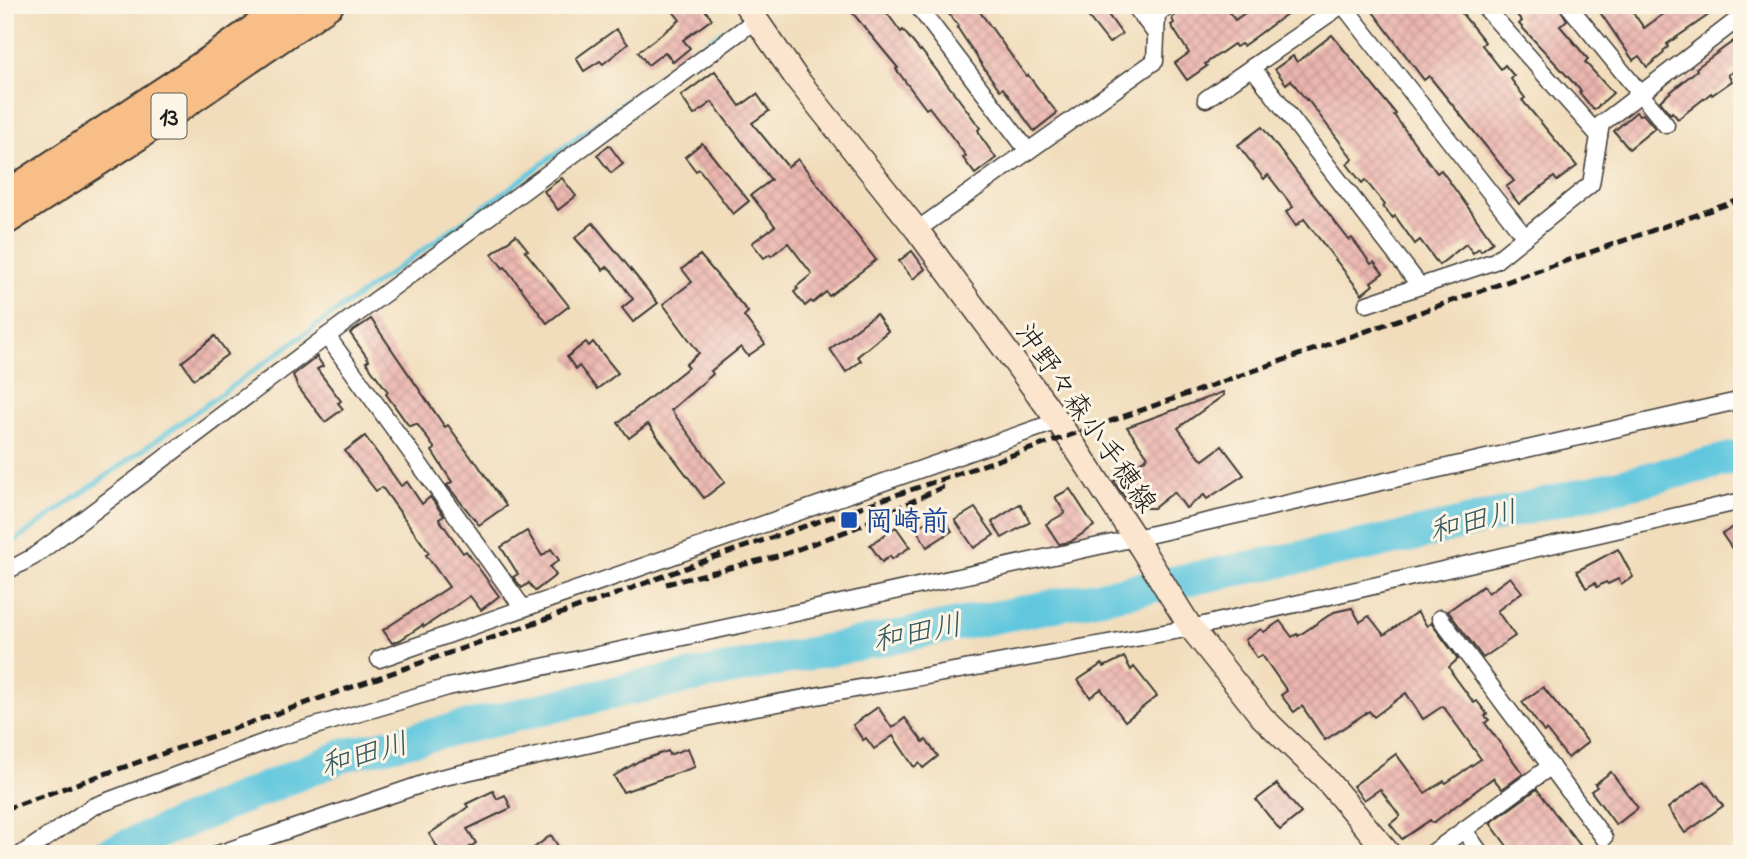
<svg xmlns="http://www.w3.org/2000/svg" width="1747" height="859" font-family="'Indie Flower','Klee One',sans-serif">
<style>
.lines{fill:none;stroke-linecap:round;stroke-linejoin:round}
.stream{stroke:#61c7de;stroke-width:5}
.river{stroke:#61c7de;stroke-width:33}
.building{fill:url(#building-cross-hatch)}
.minor-casing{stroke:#3c3934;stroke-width:19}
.secondary-casing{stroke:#3c3934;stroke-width:26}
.primary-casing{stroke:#3c3934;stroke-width:30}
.minor{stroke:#fff;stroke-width:16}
.secondary{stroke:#fce5cf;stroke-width:23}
.primary{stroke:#f7be87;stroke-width:26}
.rail{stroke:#1c1c1c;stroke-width:5;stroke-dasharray:10 5;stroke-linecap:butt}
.transit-dot{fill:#1a4fb4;stroke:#fcf5e5;stroke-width:2.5}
.labels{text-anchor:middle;stroke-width:6;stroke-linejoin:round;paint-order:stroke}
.shield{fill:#fcf5e5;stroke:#5f5d58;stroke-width:2}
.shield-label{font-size:26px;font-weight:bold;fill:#1c1c1c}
.street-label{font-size:28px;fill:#1c1c1c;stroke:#fcf5e5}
.transit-label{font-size:28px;font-weight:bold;fill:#164399;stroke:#fcf5e5;text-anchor:start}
.water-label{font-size:30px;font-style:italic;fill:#345860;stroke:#fcf5e5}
</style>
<defs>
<pattern id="building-cross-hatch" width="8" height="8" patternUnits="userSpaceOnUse" patternTransform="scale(1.75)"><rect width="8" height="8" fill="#ebb5af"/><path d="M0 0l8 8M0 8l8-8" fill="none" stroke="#c99b96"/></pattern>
</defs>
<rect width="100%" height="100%" fill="#fcf5e5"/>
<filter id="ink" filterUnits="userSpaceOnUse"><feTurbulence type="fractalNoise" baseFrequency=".0143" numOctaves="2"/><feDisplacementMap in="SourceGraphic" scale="14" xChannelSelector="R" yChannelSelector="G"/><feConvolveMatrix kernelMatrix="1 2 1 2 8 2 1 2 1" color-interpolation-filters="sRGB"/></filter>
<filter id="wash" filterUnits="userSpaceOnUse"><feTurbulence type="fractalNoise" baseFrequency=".00686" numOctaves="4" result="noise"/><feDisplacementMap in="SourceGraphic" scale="28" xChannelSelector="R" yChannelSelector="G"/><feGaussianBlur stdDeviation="1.57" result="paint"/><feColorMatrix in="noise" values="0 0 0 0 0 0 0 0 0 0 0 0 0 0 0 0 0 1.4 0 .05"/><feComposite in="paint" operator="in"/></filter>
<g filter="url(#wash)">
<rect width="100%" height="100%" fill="#f1ddbc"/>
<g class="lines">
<!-- stream -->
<path class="stream" d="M5 548 514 185 691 52 728 28"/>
<!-- river -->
<path class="river" d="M107 854 345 755 629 689 1415 535 1742 456"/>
</g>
<g id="blocks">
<!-- building -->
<g class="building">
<path d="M668 5H701L712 19 683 40 690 48 673 62 665 52 648 65 638 52 680 20Z"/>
<path d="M846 5H881L901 32 903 30 920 51 921 50 958 98 980 128 978 130 981 137 996 158 975 174 963 158 966 156 949 133 929 107 926 109 896 69 898 68Z"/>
<path d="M941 5H975L1026 76 1028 75 1057 113 1034 131 1003 88 1000 90 988 74 957 27 959 26Z"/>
<path d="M1079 5H1101L1122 34 1109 43Z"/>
<path d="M1189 5H1224L1235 20 1256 5H1299L1243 46 1241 44 1236 47 1234 44 1205 64 1207 66 1187 80 1175 63 1189 53 1171 25 1174 23 1172 18Z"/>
<path d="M1368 5H1455L1485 42 1482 45 1501 69 1505 65 1514 76 1511 79 1525 98 1522 100 1577 166 1557 181 1554 177 1519 204 1506 187 1514 181 1429 76 1424 80Z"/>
<path d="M1529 5H1558L1567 20 1560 26 1588 59 1585 62 1613 93 1594 110 1579 92 1581 91 1519 24 1522 21 1517 15Z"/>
<path d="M1595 5H1628L1644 28 1676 5H1723L1667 44 1668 47 1663 51 1664 53 1647 67 1639 56 1633 60Z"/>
<path d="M616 29 628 44 603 64 600 61 584 71 576 58Z"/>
<path d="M1332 35 1396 114 1394 115 1437 173 1441 170 1493 242 1481 251 1479 248 1473 253 1466 244 1439 265 1420 240 1415 244 1395 216 1393 218 1383 207 1385 205 1365 180 1362 183 1347 164 1353 159 1307 99 1306 100 1291 80 1286 84 1275 69 1293 56 1297 62Z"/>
<path d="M1742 35V65L1728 75 1732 81 1712 95 1711 93 1678 119 1672 112 1670 114 1660 101 1697 70 1696 68Z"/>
<path d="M715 71 740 106 757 94 769 111 752 123 788 167 798 159 876 260 829 296 826 292 813 303 811 301 805 306 794 292 798 289 796 287 812 274 788 243 771 256 770 254 764 258 752 243 775 226 751 195 771 180 712 102 694 115 681 96Z"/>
<path d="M1636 112 1639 115 1643 114 1655 128 1629 149 1614 131Z"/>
<path d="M1262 127 1349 240 1352 238 1371 264 1374 262 1383 273 1371 282 1373 285 1362 294 1304 219 1296 226 1286 212 1293 207 1268 175 1264 179 1238 145Z"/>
<path d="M702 143 749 201 733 214 699 169 696 171 685 157Z"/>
<path d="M609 145 623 164 611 173 597 155Z"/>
<path d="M562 178 576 196 558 210 544 191Z"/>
<path d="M593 223 658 303 633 322 622 308 633 299 611 270 607 267 603 270 575 238Z"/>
<path d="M516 235 528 250 525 251 569 306 547 323 505 267 503 268 492 254Z"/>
<path d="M912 251 925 269 913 279 899 261Z"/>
<path d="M700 255 748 312 744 316 765 344 748 356 741 347 711 371 713 374 671 410 725 482 704 498 648 424 629 438 618 423 685 370 688 367 686 364 699 353 663 304 692 282 682 269Z"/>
<path d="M876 314 888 331 858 356 861 361 846 372 830 349Z"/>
<path d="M371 319 445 427 448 425 473 460 474 459 506 506 479 525 447 485 452 482 432 451 435 449 417 424 409 426 386 394 388 392 366 362 369 360 350 333Z"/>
<path d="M215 336 228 354 194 379 182 362Z"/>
<path d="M586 342 589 346 593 342 618 373 597 389 579 366 576 369 567 357Z"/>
<path d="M317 357 323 366 317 369 341 401 338 403 343 409 325 422 298 387 293 375Z"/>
<path d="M1223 392 1224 395 1178 428 1200 458 1203 460 1222 446 1244 475 1207 499 1204 495 1186 508 1174 492 1154 508H1145L1137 498 1129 503 1114 481 1148 457 1127 427Z"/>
<path d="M365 436 401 486 407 482 422 504 430 497 444 516 439 519 463 553 466 551 499 596 481 610 470 596 424 627 423 625 400 640 392 643 383 630 449 587 426 555 429 553 382 487 376 491 345 451Z"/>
<path d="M1070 489 1094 526 1070 542 1059 544 1046 524 1065 513 1055 497Z"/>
<path d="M1020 504 1030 522 1002 538 992 522Z"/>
<path d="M975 508 994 535 974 548 955 520Z"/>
<path d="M937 515 940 521 944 518 952 531 927 547 916 528Z"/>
<path d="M1742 522V563L1722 534Z"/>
<path d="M896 527 910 547 892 559 890 556 882 562 870 545Z"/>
<path d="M527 531 542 556 551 549 559 560 550 567 556 575 535 591 529 583 522 588 513 577 518 574 501 547Z"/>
<path d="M1618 549 1633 577 1621 584 1618 579 1608 584 1606 582 1597 587 1595 583 1586 588 1577 571Z"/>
<path d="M1510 577 1522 592 1497 611 1515 636 1483 658 1448 611 1483 586 1488 593Z"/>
<path d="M1352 608 1360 622 1369 616 1384 635 1417 612 1427 626 1431 623 1458 659 1449 667 1452 673 1474 703 1477 701 1487 714 1485 716 1489 720 1485 723 1523 774 1502 789 1493 778 1433 823 1430 820 1402 839 1390 824 1400 816 1380 789 1364 800 1353 786 1396 754 1425 793 1444 781 1446 783 1481 759 1443 706 1423 719 1406 693 1374 717 1369 711 1325 740 1302 706 1294 712 1281 695 1287 691 1262 655 1257 658 1245 640 1261 629 1264 632 1280 621 1292 637 1297 634 1298 636 1334 612Z"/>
<path d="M1124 657 1131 670 1134 667 1157 696 1125 721 1101 689 1090 697 1078 680 1102 664 1104 667Z"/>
<path d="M1543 687 1588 742 1568 758 1546 730 1544 732 1522 702Z"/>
<path d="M878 707 892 728 905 718 923 742 926 740 938 756 923 768 919 763 914 767 893 736 874 749 866 738 863 740 853 725Z"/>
<path d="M688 748 695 767 623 792 614 776 639 761 668 751 669 755Z"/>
<path d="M1611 772 1638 808 1616 825 1591 791 1597 787 1595 784Z"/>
<path d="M1705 781 1723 806 1685 833 1668 808Z"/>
<path d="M1277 784 1301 813 1280 830 1256 800Z"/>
<path d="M1537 789 1554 812 1587 854H1513L1490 823Z"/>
<path d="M493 791 497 799 505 795 511 808 467 829 476 843 460 854H442L429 834 468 807 466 804Z"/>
<path d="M551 835 563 854H526Z"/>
</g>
</g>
</g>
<g filter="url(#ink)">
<use href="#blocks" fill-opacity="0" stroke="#3c3934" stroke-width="2"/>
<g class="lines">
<defs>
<g id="minor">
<path d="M917 5 1028 151"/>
<path d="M1134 5 1156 34"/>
<path d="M1343 5 1525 237"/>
<path d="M1483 5 1599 136"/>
<path d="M1568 5 1666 125"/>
<path d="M1252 67 1420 286"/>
<path d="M1206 99 1342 5"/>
<path d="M917 230 1155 61 1157 14 1169 5"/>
<path d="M1367 304 1495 261 1591 184 1601 124 1742 16"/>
<path d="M327 336 523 608"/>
<path d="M5 572 33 557 327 336 757 19"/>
<path d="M1440 618 1604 838"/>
<path d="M379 659 1058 421"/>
<path d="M1464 830 1481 854"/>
<path d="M22 854 92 807 278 737 448 687 800 612 1135 538 1742 400"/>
<path d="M218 854 440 778 750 708 1191 628 1742 501"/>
<path d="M1431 854 1551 766"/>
</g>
<path id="secondary" d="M746 5 797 79 917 230 1058 421 1140 546 1191 628 1262 717 1324 777 1389 854"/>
<g id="primary">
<path d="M5 195 209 60 286 5"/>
<path d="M5 222 138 137 330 5"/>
</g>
</defs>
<!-- minor casing -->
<use href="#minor" class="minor-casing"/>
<!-- secondary casing -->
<use href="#secondary" class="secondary-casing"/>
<!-- primary casing -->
<use href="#primary" class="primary-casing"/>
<!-- minor -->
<use href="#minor" class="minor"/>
<!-- secondary -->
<use href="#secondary" class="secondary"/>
<!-- primary -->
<use href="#primary" class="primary"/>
<!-- rail -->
<g class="rail">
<path d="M666 584 785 554 855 528 945 486"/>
<path d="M5 809 611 596 709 559 1068 436 1742 199"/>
</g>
</g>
</g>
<!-- markers -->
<rect class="transit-dot" x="840" y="511" width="18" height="18" rx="3.5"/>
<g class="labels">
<!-- shield labels -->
<rect class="shield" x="151.5" y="93.5" width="35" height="45" rx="5"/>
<g class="shield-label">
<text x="169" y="125">13</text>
</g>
<!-- street labels -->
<g class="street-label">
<text transform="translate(1087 417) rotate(55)" y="10">沖野々森小手穂線</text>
</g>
<!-- transit labels -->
<g class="transit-label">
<text x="865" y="530">岡崎前</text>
</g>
<!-- water labels -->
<g class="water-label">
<text transform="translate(1473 521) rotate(-14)" y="10">和田川</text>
<text transform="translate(917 632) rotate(-11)" y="10">和田川</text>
<text transform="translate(364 754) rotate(-16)" y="10">和田川</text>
</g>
</g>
<!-- margin -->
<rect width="1747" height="859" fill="none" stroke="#fcf5e5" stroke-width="28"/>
</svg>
